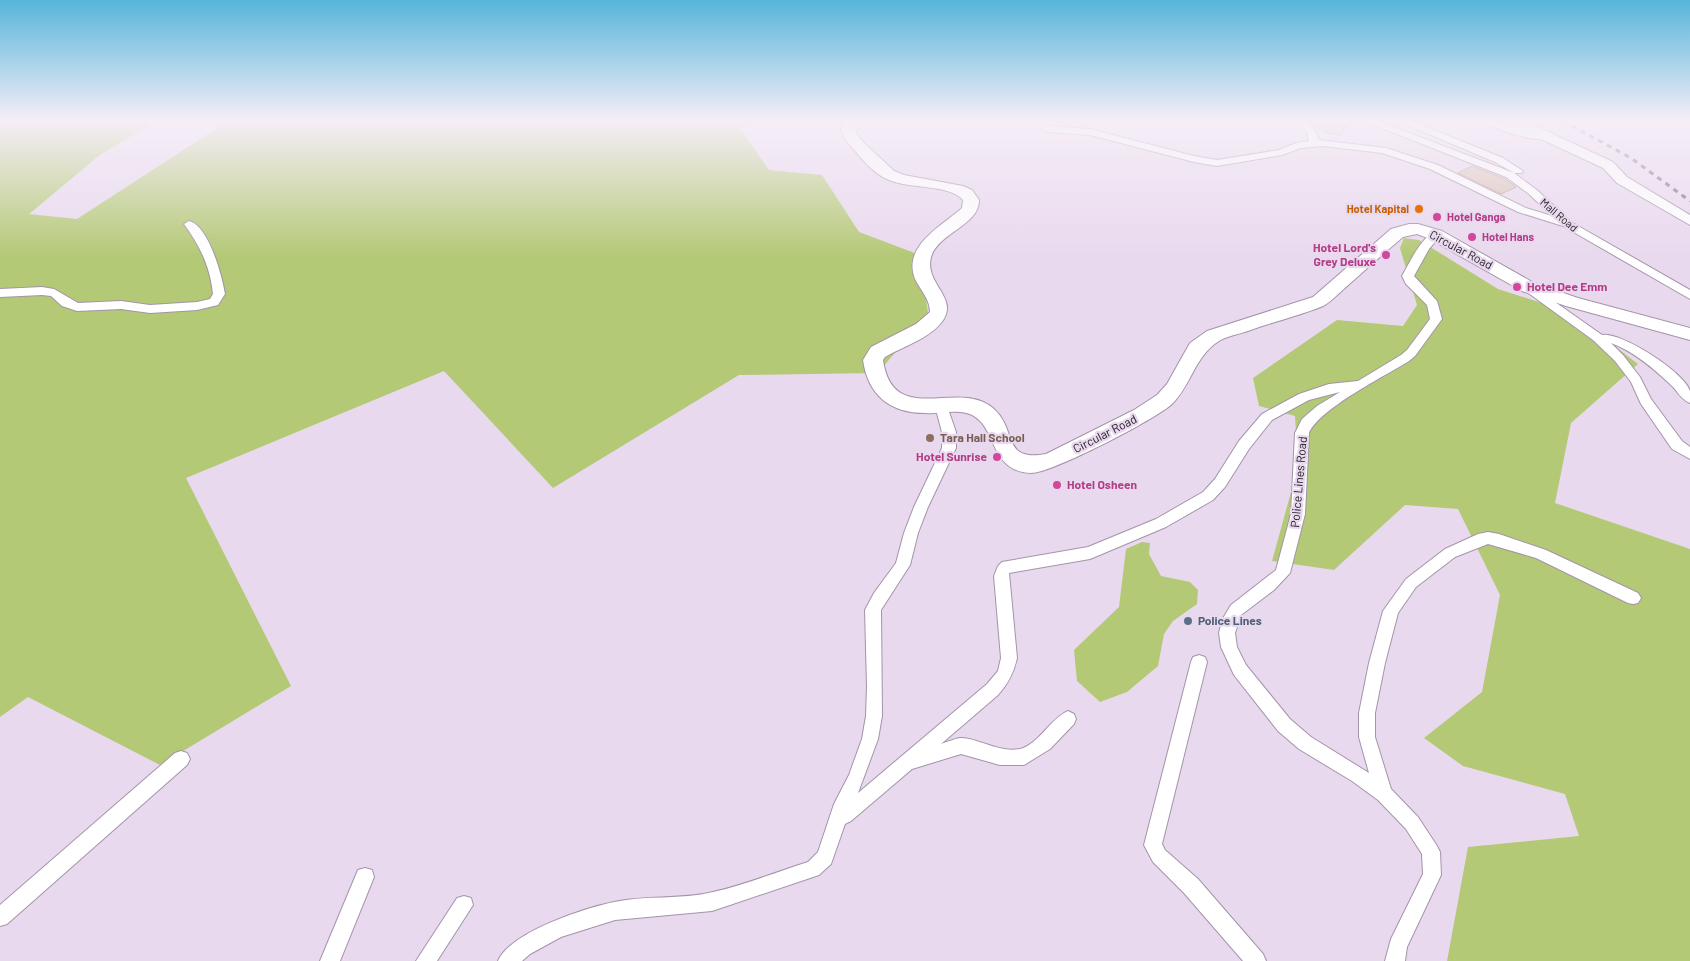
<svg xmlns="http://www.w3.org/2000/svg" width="1690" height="961" font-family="Barlow,sans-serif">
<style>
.green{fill:#b4c976}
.building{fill:#dcc1b8;stroke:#b99f96}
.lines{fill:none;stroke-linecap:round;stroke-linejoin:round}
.minor-casing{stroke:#a394a8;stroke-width:2}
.secondary-casing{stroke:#a394a8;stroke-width:2}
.primary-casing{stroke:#a394a8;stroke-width:2}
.minor{fill:#fff;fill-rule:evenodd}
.secondary{fill:#fff;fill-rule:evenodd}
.primary{fill:#fff;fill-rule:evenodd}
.rail{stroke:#776d7b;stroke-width:3;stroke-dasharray:5 5;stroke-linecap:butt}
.food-dot{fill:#e8710a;stroke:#e9d9ee;stroke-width:2}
.hotel-dot{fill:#d1479c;stroke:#e9d9ee;stroke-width:2}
.education-dot{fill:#8d6e63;stroke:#e9d9ee;stroke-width:2}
.service-dot{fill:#5c6f8a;stroke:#e9d9ee;stroke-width:2}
.labels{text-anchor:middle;stroke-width:4.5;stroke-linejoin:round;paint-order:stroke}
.far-food-label{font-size:11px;font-weight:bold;fill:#c56008;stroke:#e9d9ee;text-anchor:end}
.far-street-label{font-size:11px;fill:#262028;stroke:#e9d9ee}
.far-hotel-label{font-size:11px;font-weight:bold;fill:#b23c85;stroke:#e9d9ee;text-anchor:start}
.hotel-label{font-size:12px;font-weight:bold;fill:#b23c85;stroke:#e9d9ee;text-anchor:end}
.street-label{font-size:12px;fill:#262028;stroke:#e9d9ee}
.education-label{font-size:12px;font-weight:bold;fill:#785e54;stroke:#e9d9ee;text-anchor:start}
.service-label{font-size:12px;font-weight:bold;fill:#4e5e75;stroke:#e9d9ee;text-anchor:start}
</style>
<rect width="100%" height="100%" fill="#e9d9ee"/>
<!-- green -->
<g class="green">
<path d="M0 121H156L100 155 29 214 77 219 228 121H756L740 128 769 170 822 175 859 232 920 255 928 313 878 373 739 375 553 488 444 371 186 478 291 686 160 765 28 697 0 717Z"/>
<path d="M1404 238 1419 240 1498 289 1570 312 1638 364 1571 423 1555 503 1690 549V961H1447L1468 847 1579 836 1565 794 1463 766 1424 738 1482 692 1500 595 1458 509 1405 505 1334 570 1272 561 1298 467 1295 416 1259 406 1253 378 1337 320 1403 326 1417 305 1400 248Z"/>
<path d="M1142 542 1150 543 1149 554 1161 576 1190 582 1198 590 1197 604 1173 621 1164 634 1158 666 1127 692 1100 702 1077 681 1074 650 1119 607 1126 549Z"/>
</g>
<!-- building -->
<g class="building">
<path d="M1307 121H1333L1347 126 1341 135 1326 133Z"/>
<path d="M1472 166 1505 179 1516 187 1501 194 1458 173Z"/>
</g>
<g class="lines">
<defs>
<g id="minor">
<path d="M1293 121C1309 121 1314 126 1319 140L1386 148 1438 165 1526 208 1552 216 1529 194 1506 177 1364 121H1378L1514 173 1537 190 1571 222 1690 290V299L1563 226 1518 212 1430 169 1382 153 1323 146 1301 148 1282 155 1217 166 1194 162 1090 135 1047 132 1042 129 1047 126 1090 129 1194 156 1217 160 1279 150 1296 143 1309 141 1306 130Z"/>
<path d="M1398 121H1412L1503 158 1523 171 1522 173H1514L1495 162Z"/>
<path d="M1484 121H1498L1536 134 1549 135 1551 137C1541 145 1493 129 1484 121Z"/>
<path d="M189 221C209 226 222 276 225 294L218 305 197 310 150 313 121 309 77 311 62 306 51 296 42 295 0 297V289L42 287 54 289 78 303 121 301 150 305 197 302 210 299 213 294C210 266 200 246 184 224Z"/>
<path d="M1436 232 1441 235 1429 249 1414 276 1437 301 1442 319 1415 356 1409 361C1385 376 1319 409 1309 433L1305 514 1290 573 1274 590 1241 615 1235 633 1237 647 1246 665 1290 719 1311 737 1369 773 1359 737V713L1369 663 1383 611 1406 579 1445 549 1478 534 1488 532 1499 534 1546 550 1638 593 1641 598 1638 603 1633 604 1628 603 1536 558 1488 544 1455 557 1416 587 1398 613 1385 663 1375 713V737L1391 789 1418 817 1437 846 1440 852 1441 875 1407 947 1405 961H1385L1391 939 1423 874 1422 854 1406 829 1378 800 1352 781 1299 749 1278 731 1234 675 1221 647 1219 633 1222 620 1231 605 1276 570 1291 514 1295 433 1302 419 1317 406 1340 392 1309 400 1272 420 1249 449 1225 487 1213 500 1166 527 1090 559 1009 573 1017 658C1014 672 1008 684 998 695L941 744C947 742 954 739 960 738 976 737 998 753 1020 749 1038 745 1051 718 1068 711L1074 714 1076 719 1074 724 1050 749 1024 765H1000L961 754 912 769 851 821 845 824 831 864 819 875 712 911 615 920 561 937 530 954 522 961H498C510 932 585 908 614 902 646 895 681 900 713 892 745 885 776 872 808 862L818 852 834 804 849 775 862 739 866 716 867 687 865 610 874 593 896 563 904 533 914 507 942 448V432L935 406 936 403H946L947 406 956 432V448L928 507 918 533 910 565 881 610 882 716 878 739 858 793 987 684 998 671 1001 658 994 576 998 566 1002 562 1088 547 1156 519 1203 492 1215 479 1239 441 1262 414 1299 394 1329 384 1358 381 1401 355 1407 350 1430 319 1427 305 1406 284 1402 276C1409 264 1422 235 1436 232Z"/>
<path d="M1531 285 1602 335C1622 332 1684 372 1690 391 1690 394 1690 399 1690 403 1681 400 1677 390 1670 384 1653 368 1633 351 1611 343L1623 355 1640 377 1651 399 1682 441 1690 447V459L1672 449 1641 404 1631 382 1615 361 1593 340 1527 292 1525 289Z"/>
<path d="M1199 655 1205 657 1207 662 1162 844 1165 850 1198 879 1263 954 1266 961H1243L1184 893 1153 862 1144 845 1191 662 1193 657Z"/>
<path d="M181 751 187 753 190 759 187 765 7 924 0 926V905L175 753Z"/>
<path d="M365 868 372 870 374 877 340 961H320L358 870Z"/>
<path d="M464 896 471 898 473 905 437 961H416L457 898Z"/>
</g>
<path id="secondary" d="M1508 121H1525L1613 162 1627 177 1690 215V225L1617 183 1603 168 1509 124Z"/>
<path id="primary" d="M845 121H860L855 127 856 133 863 142 894 171 904 175 963 186 972 190 979 200C980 225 938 233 931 257 924 285 961 298 941 323 928 339 902 347 885 357L883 360C893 430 961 376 995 410 1017 431 1002 462 1046 454L1134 410 1157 395 1167 384 1190 343 1207 331 1313 297 1391 229 1409 224H1418L1442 231 1534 283 1578 298 1690 328V340L1566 306 1522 291 1430 239 1417 234 1403 237C1384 253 1365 270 1346 287 1339 293 1331 302 1323 306 1299 316 1272 322 1248 331 1239 334 1227 336 1219 341 1194 357 1192 384 1172 404 1156 419 1052 473 1031 473 983 471 1001 414 959 412 947 411 936 414 925 413 890 413 868 395 863 360L871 347 916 324 930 312C930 300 922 292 916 281 900 247 942 226 962 208L963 200C949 184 909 189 889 180 876 175 865 163 856 152 849 144 842 137 841 126Z"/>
</defs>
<!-- minor casing -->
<use href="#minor" class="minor-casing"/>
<!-- secondary casing -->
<use href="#secondary" class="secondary-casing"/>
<!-- primary casing -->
<use href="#primary" class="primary-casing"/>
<!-- minor -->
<use href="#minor" class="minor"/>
<!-- secondary -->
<use href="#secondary" class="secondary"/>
<!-- primary -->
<use href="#primary" class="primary"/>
<!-- rail -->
<path class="rail" d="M1563 121 1631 158 1690 201"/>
</g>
<!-- sky -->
<linearGradient id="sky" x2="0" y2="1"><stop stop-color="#57b5db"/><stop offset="0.47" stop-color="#f5eef7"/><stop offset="1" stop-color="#f5eef7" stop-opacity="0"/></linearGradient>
<rect width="1690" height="256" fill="url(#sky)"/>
<!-- markers -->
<circle class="food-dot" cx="1419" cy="209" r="5"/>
<g class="hotel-dot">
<circle cx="1437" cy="217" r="5"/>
<circle cx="1472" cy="237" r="5"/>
<circle cx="1386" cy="255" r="5"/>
<circle cx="1517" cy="287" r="5"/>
<circle cx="997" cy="457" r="5"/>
<circle cx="1057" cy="485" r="5"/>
</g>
<circle class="education-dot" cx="930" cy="438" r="5"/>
<circle class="service-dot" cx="1188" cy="621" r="5"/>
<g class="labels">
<!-- far-food labels -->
<g class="far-food-label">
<text x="1409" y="213">Hotel Kapital</text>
</g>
<!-- far-street labels -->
<g class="far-street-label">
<text transform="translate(1559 215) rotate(40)" y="4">Mall Road</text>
</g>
<!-- far-hotel labels -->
<g class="far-hotel-label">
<text x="1447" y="221">Hotel Ganga</text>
<text x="1482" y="241">Hotel Hans</text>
</g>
<!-- hotel labels -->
<g class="hotel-label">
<text x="1376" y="252">Hotel Lord's<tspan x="1376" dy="14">Grey Deluxe</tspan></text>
<text x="1527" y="291" text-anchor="start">Hotel Dee Emm</text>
<text x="987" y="461">Hotel Sunrise</text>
<text x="1067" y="489" text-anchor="start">Hotel Osheen</text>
</g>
<!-- street labels -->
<g class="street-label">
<text transform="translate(1461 250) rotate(28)" y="4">Circular Road</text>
<text transform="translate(1105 434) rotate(-27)" y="4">Circular Road</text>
<text transform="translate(1299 482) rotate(-85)" y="4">Police Lines Road</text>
</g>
<!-- education labels -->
<g class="education-label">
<text x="940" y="442">Tara Hall School</text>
</g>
<!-- service labels -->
<g class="service-label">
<text x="1198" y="625">Police Lines</text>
</g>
</g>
</svg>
